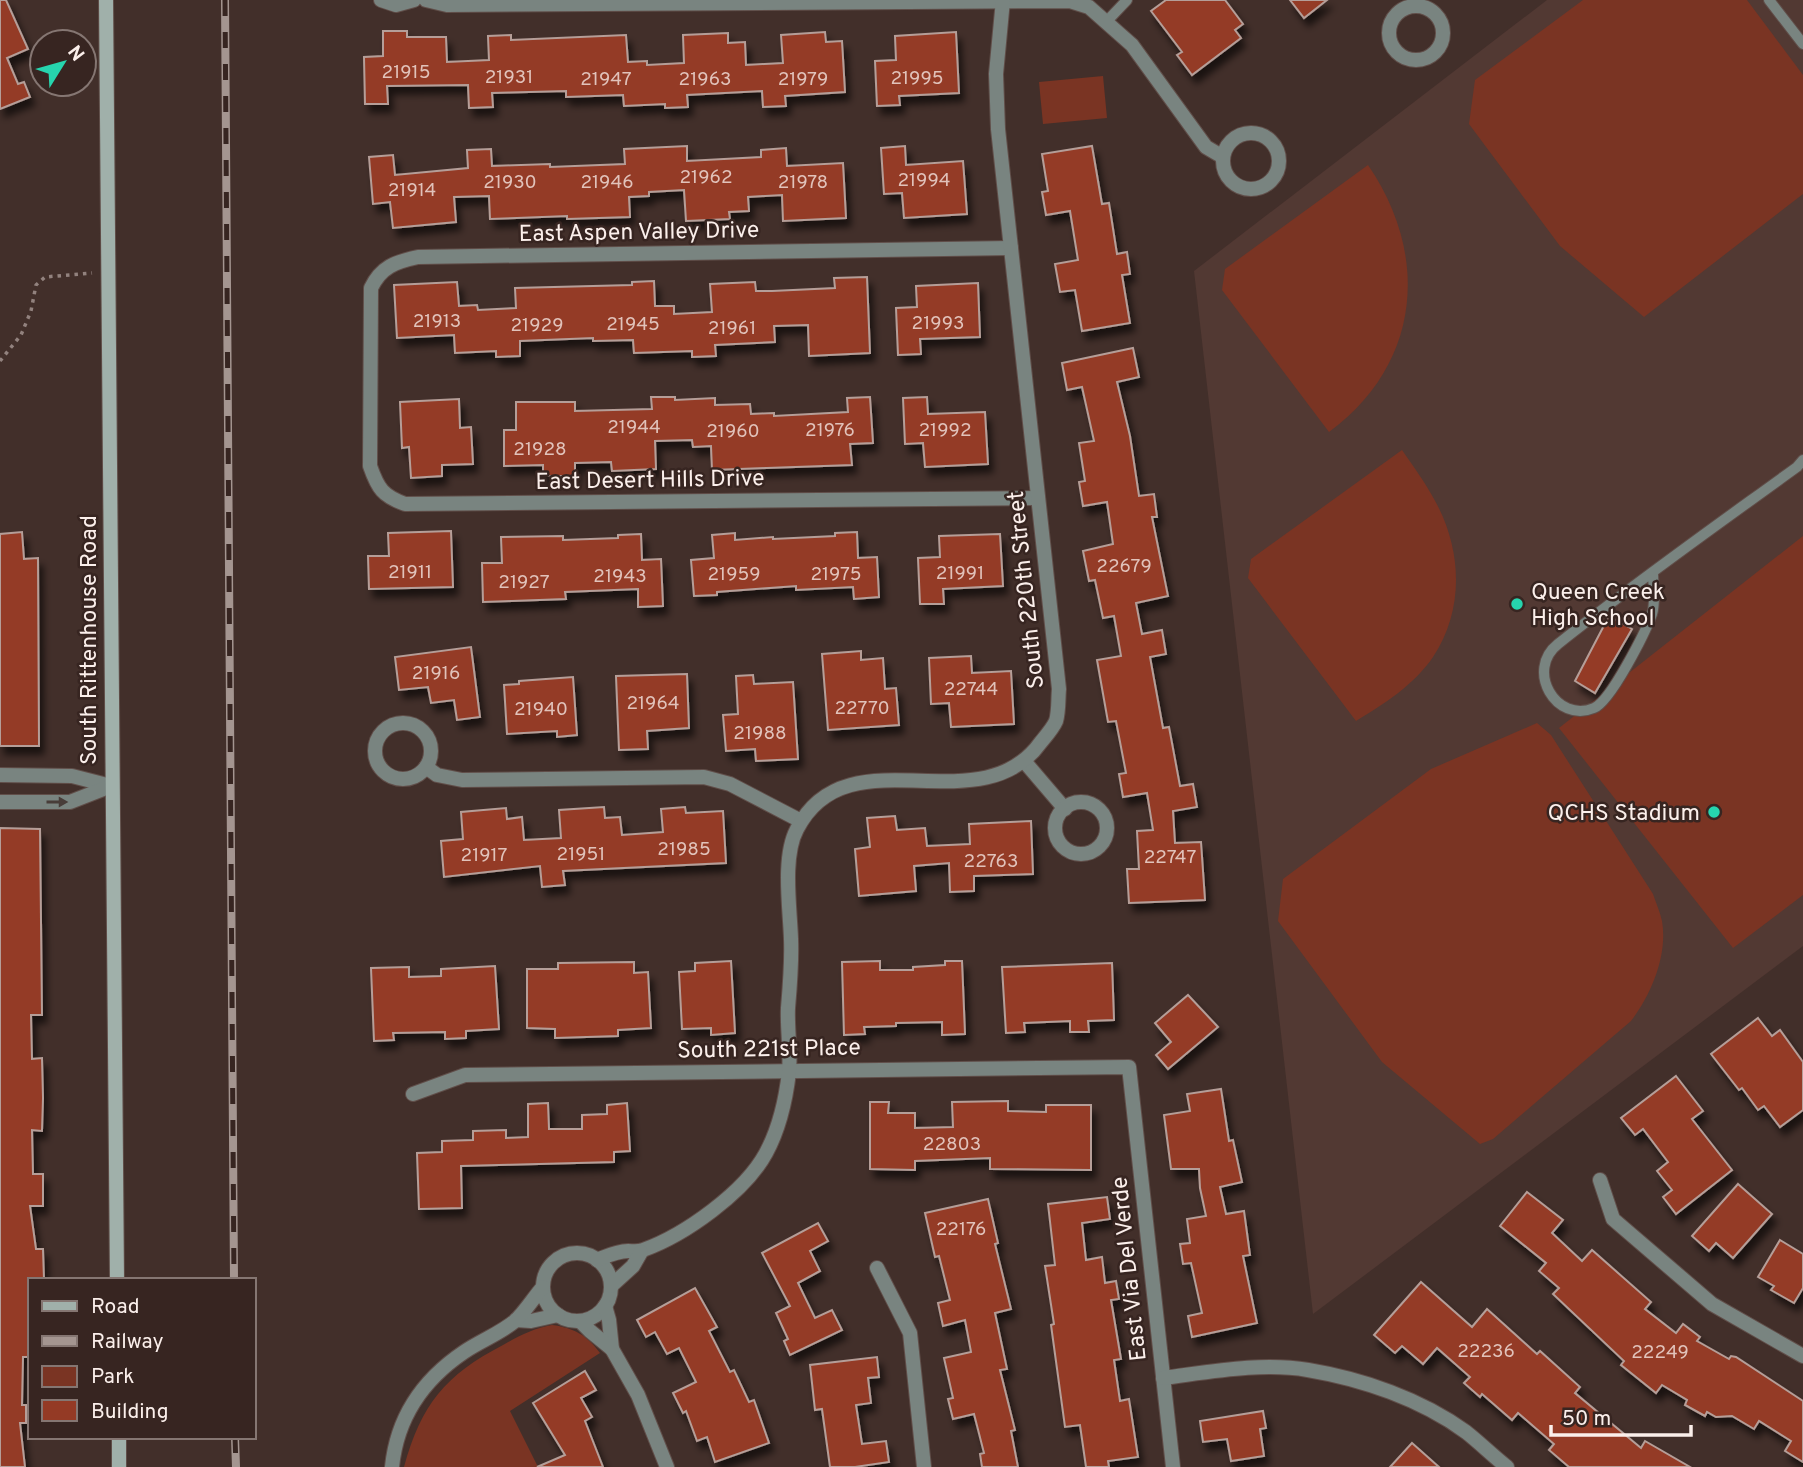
<svg xmlns="http://www.w3.org/2000/svg" width="1803" height="1467" font-family="Overpass,sans-serif">
<style>
.built{fill:#523933}
.green{fill:#7a3423}
.building{fill:#943a25;stroke:#b59e98;stroke-width:2;filter:url(#shadow)}
.lines{fill:none;stroke-linecap:round;stroke-linejoin:round}
.lane-casing{stroke:#604e49;stroke-width:12}
.street-casing{stroke:#604e49;stroke-width:16}
.secondary-casing{stroke:#604e49;stroke-width:16}
.path{stroke:#92827e;stroke-width:3.5;stroke-dasharray:3.5 5;stroke-linecap:butt}
.lane{stroke:#798480;stroke-width:10}
.street{stroke:#798480;stroke-width:14}
.secondary{stroke:#a0b0aa;stroke-width:14}
.rail-casing{stroke:#a49590;stroke-width:8}
.rail{stroke:#372521;stroke-width:5;stroke-dasharray:16;stroke-linecap:butt}
.oneway{fill:#483d39}
.poi-dot{fill:#26d5ae;stroke:#372521;stroke-width:2.5}
.labels{text-anchor:middle;stroke-width:5;stroke-linejoin:round;paint-order:stroke}
.number-label{font-size:19px;fill:#e1c2ba}
.street-label{font-size:23px;fill:#fbefeb;stroke:#372521}
.poi-label{font-size:23px;fill:#fbefeb;stroke:#372521;text-anchor:start}
</style>
<defs>
<filter id="shadow"><feDropShadow dx="4.5" dy="8" stdDeviation="3.5" flood-color="#0009"/></filter>
</defs>
<rect width="100%" height="100%" fill="#422f2a"/>
<!-- built -->
<path class="built" d="M1547 0H1803V946L1313 1314 1194 271Z"/>
<!-- green -->
<g class="green">
<path d="M1583 0H1747L1803 75V194L1644 317 1560 246 1469 124 1475 80Z"/>
<path d="M1103 76 1107 118 1043 124 1039 82Z"/>
<path d="M1368 165C1431 257 1420 365 1329 432L1222 290 1225 269Z"/>
<path d="M1402 450C1413 466 1425 482 1434 499 1462 548 1465 609 1433 657 1414 685 1384 704 1356 721L1248 578 1251 559Z"/>
<path d="M1803 536V895L1733 948 1559 728Z"/>
<path d="M1537 723 1551 735 1653 894C1656 903 1660 912 1662 921 1668 955 1651 995 1631 1021L1493 1139 1480 1144 1382 1062 1278 921 1283 879 1431 769Z"/>
<path d="M552 1325C574 1328 587 1335 600 1353L510 1411 538 1467H404C421 1405 445 1375 503 1345 519 1336 534 1328 552 1325Z"/>
</g>
<!-- building -->
<g class="building">
<path d="M0 0H6L28 49 7 58 18 84 24 82 30 97 0 109Z"/>
<path d="M1166 0H1225L1243 24 1235 30 1241 38 1192 75 1177 55 1182 52 1151 11Z"/>
<path d="M1290 0H1327L1304 18Z"/>
<path d="M383 31H407V37H446L447 62 489 60 488 36 511 35V40L626 35 628 62 647 61V65L684 63 683 35 728 33V43L745 42 746 65 783 63 781 35 825 32 826 42 842 41 845 92 785 96 786 106 763 107 762 91 687 95 688 107 665 108V104L624 106 623 95 566 97V91L492 93 493 107 469 108 468 85 387 86 388 104H365L364 57 383 56Z"/>
<path d="M956 32 959 93 899 96 900 105 877 106 875 61 896 60 895 36Z"/>
<path d="M687 146V161L761 157V150L786 148 787 166 843 163 846 218 783 221 782 195 748 197 749 211 729 212 730 219 686 221 684 190 649 192V196L629 197 630 217 567 219V216L490 219 489 196 454 197 456 222 393 228 390 202 373 204 369 157 393 155 395 175 468 168 467 150 491 149 492 166 550 164V167L625 164 624 149Z"/>
<path d="M905 146 906 165 963 161 967 214 904 218 902 193 884 194 881 148Z"/>
<path d="M1092 146 1102 204 1109 203 1117 254 1127 252 1130 274 1122 275 1130 323 1082 331 1075 290 1060 292 1055 264 1078 260 1070 211 1046 215 1042 192 1048 191 1042 154Z"/>
<path d="M867 277 870 353 809 356 808 325 774 326 775 342 715 345 716 356 692 357V351L634 353 633 340 593 341V338L520 341V356L496 357V351L455 353 454 335 397 338 394 285 457 282 459 306 477 305 478 310 516 308 515 288 632 285V282L654 281 655 306H674V314L712 312 710 284 755 282 756 291H772L835 288 834 278Z"/>
<path d="M978 283 980 337 920 339 921 354 898 355 896 308 917 307 916 286Z"/>
<path d="M1133 348 1139 377 1117 382 1130 436 1139 496 1154 494 1157 517H1152L1168 596 1136 603 1142 634 1162 630 1166 654 1150 657 1163 728 1169 727 1180 786 1193 784 1197 807 1173 811 1175 843 1201 842 1205 900 1129 903 1127 869H1139L1137 831 1153 830 1147 793 1123 797 1119 774 1126 773 1116 721 1108 722 1097 660 1121 656 1114 616 1103 618 1095 580 1089 581 1083 551 1113 544 1107 502 1083 506 1079 482 1085 481 1079 443 1094 441 1082 387 1067 390 1062 363Z"/>
<path d="M651 397H675V400L715 398V405L750 404 751 414 774 413V416L848 412 847 398 870 397 873 443 850 444 852 465 712 470 711 446 693 447 692 440 655 441 656 469 612 471 611 462 575 463V476H543V465L504 466V430H516V402H575V411L652 409Z"/>
<path d="M927 397 928 414 985 412 988 464 925 467 923 443 905 444 903 398Z"/>
<path d="M459 399 460 428 471 427 473 464 442 465V476L411 478 409 447 402 448 400 402Z"/>
<path d="M451 531 453 587 369 589 368 556H389L388 533Z"/>
<path d="M22 532 24 559 38 558 39 746H0V534Z"/>
<path d="M857 532 858 558 877 557 879 597 854 599 853 587 796 590V586L717 592V595L694 596 691 560 714 558 712 535 735 533V540L773 537V539L835 536V533Z"/>
<path d="M641 534 642 560 661 559 663 606 638 607V589L565 592 566 599 483 602 482 563H502L501 537 563 536V540L618 538V535Z"/>
<path d="M1000 534 1003 586 943 589 944 604H920L918 558 940 557 939 536Z"/>
<path d="M1609 616 1632 629 1595 693 1575 681Z"/>
<path d="M471 647 480 717 457 720 454 700 431 703 428 687 399 690 395 657Z"/>
<path d="M861 651V660L883 658 885 689 896 688 899 725 828 730 822 654Z"/>
<path d="M971 656 972 673 1011 671 1014 724 951 727 949 703 931 704 929 658Z"/>
<path d="M687 674 689 728 647 731 648 749 619 750 616 676Z"/>
<path d="M753 675 754 684 793 682 798 759 756 761 755 749 726 751 723 715 738 714 736 676Z"/>
<path d="M573 677 577 735 557 737V731L507 734 504 685 519 684V681Z"/>
<path d="M604 807 605 818 620 817 622 835 663 832 661 809 685 807 686 813 723 811 726 863 563 871 565 885 542 887 540 866 444 877 441 841 463 839 461 812 506 808 507 819 522 817 524 840 561 838 559 810Z"/>
<path d="M895 816 897 830 925 828 927 846 970 844 969 824 1031 821 1033 874 974 876V891L950 892 949 863 914 866 916 891 859 896 855 849 870 847 867 818Z"/>
<path d="M0 828 40 829 42 1015H31L32 1059 42 1058 43 1098 42 1131 32 1130 33 1174H43V1206H30L36 1249H43L44 1280H30V1357H23L22 1405H26V1423H20L25 1467H0Z"/>
<path d="M731 961 735 1033 711 1035V1028L682 1029 679 972 695 971V963Z"/>
<path d="M880 961V970H913V967L945 965V961H962L965 1034 942 1035V1022L896 1023V1026L864 1027 865 1034 844 1035 842 962Z"/>
<path d="M634 962V973L648 972 651 1028 618 1030V1036L555 1038V1029L527 1028V969H558V963Z"/>
<path d="M1112 963 1114 1020 1088 1021 1089 1032H1070V1021L1024 1023 1025 1032 1006 1033 1002 967Z"/>
<path d="M495 966 499 1029 466 1031V1038L445 1039V1032L393 1033 394 1040 374 1041 371 968 409 967V977L441 976V969Z"/>
<path d="M1188 995 1218 1027 1168 1069 1156 1055 1171 1042 1155 1023Z"/>
<path d="M1758 1018 1772 1036 1780 1030 1803 1062V1110L1780 1127 1764 1106 1758 1110 1742 1088 1739 1090 1711 1054Z"/>
<path d="M1676 1076 1703 1111 1692 1119 1732 1170 1676 1214 1663 1197 1672 1190 1657 1171 1668 1162 1643 1129 1635 1135 1621 1118Z"/>
<path d="M1221 1089 1229 1141 1233 1140 1242 1182 1220 1187 1226 1214 1244 1211 1250 1255 1243 1256 1257 1323 1192 1337 1188 1316 1202 1313 1191 1263 1183 1264 1180 1244 1190 1243 1187 1219 1206 1216 1200 1188 1199 1169H1171L1164 1115 1190 1111 1187 1094Z"/>
<path d="M1008 1101V1111L1046 1112V1105H1091V1170L990 1169V1158L915 1161V1170L870 1169V1102H889L888 1113H915V1128L953 1127 952 1102Z"/>
<path d="M548 1103 549 1129H582V1115L607 1114V1105L627 1103 630 1151 614 1152V1162L461 1166 462 1208 419 1209 417 1153 442 1152V1141L473 1140V1131L506 1130V1138L528 1137V1104Z"/>
<path d="M1738 1184 1772 1214 1733 1258 1716 1243 1709 1251 1692 1236Z"/>
<path d="M1527 1192 1563 1220 1552 1233 1582 1261 1592 1250 1651 1302 1645 1309 1676 1333 1683 1324 1700 1337 1697 1341 1729 1359 1731 1356 1736 1357 1803 1401V1462L1785 1451 1791 1441 1759 1421 1754 1429 1732 1416 1716 1417 1707 1412 1705 1416 1685 1405 1687 1400 1662 1385 1656 1393 1621 1365 1624 1361 1553 1294 1559 1288 1539 1271 1546 1263 1500 1226Z"/>
<path d="M1107 1197 1110 1219 1082 1223 1086 1260 1102 1257 1105 1283 1116 1281 1119 1299 1111 1300 1121 1359 1114 1360 1120 1401 1129 1399 1138 1457 1108 1461 1109 1467H1086L1080 1425 1065 1427 1051 1325 1054 1324 1045 1266 1055 1265 1048 1204Z"/>
<path d="M988 1199 998 1243 995 1244 1011 1309 995 1313 1007 1369 1000 1370 1015 1430 1011 1431 1018 1467H982L980 1454 984 1453 974 1414 953 1419 948 1399 953 1398 944 1358 971 1352 965 1320 943 1326 938 1303 950 1300 939 1256 935 1257 925 1213Z"/>
<path d="M818 1223 828 1241 810 1251 820 1271 798 1283 815 1318 832 1310 842 1330 790 1355 784 1341 788 1339 776 1313 790 1306 762 1253Z"/>
<path d="M1780 1240 1803 1254V1288L1794 1303 1771 1290 1774 1286 1758 1277Z"/>
<path d="M1421 1282 1472 1327 1487 1309 1537 1354 1540 1351 1580 1387 1575 1393 1641 1448 1645 1441 1690 1467H1569L1549 1450 1554 1444 1518 1413 1512 1420 1482 1394 1480 1397 1464 1383 1470 1377 1437 1348 1423 1364 1402 1346 1395 1353 1374 1335Z"/>
<path d="M695 1288 717 1327 709 1331 730 1372 734 1370 749 1402 754 1400 769 1443 715 1462 707 1437 697 1441 686 1411 683 1413 673 1393 696 1382 679 1348 667 1354 655 1332 646 1337 637 1320Z"/>
<path d="M877 1357 879 1377 868 1378 871 1403 856 1405 862 1444 886 1441 889 1462 855 1467H830L822 1409 815 1410 810 1365Z"/>
<path d="M585 1371 596 1390 581 1398 592 1417 585 1421 603 1467H537L565 1455 533 1403Z"/>
<path d="M1263 1411 1266 1428 1260 1429 1264 1456 1231 1461 1227 1439 1203 1442 1200 1421Z"/>
<path d="M1412 1443 1439 1467H1390Z"/>
</g>
<g class="lines">
<defs>
<g id="lane">
<path d="M1769 0 1803 44"/>
<path d="M1107 21 1127 0"/>
<path d="M1653 572C1653 585 1656 602 1652 614 1645 633 1611 701 1594 708 1556 724 1525 670 1558 644 1636 582 1717 525 1797 467L1803 460"/>
</g>
<g id="street">
<path d="M381 0 396 5 414 0"/>
<path d="M426 0 447 5 1070 1 1089 7 1132 45 1206 147 1223 157"/>
<circle cx="1416" cy="33" r="27"/>
<circle cx="1251" cy="161" r="28"/>
<path d="M1011 248 418 257C395 262 381 267 371 288L370 466C378 489 383 496 405 504L1038 498"/>
<circle cx="403" cy="751" r="28"/>
<path d="M1024 761 1065 809"/>
<path d="M426 767 437 775 462 780 704 777 730 784 801 821"/>
<path d="M0 775 72 776 111 786"/>
<path d="M0 802H70L111 786"/>
<circle cx="1081" cy="828" r="26"/>
<path d="M413 1094 465 1075 1129 1067 1173 1467"/>
<path d="M1600 1180 1613 1219 1712 1304 1803 1356"/>
<circle cx="577" cy="1287" r="34"/>
<path d="M597 1260C607 1256 617 1251 628 1251 633 1251 638 1252 643 1250 685 1235 745 1192 766 1153 779 1129 786 1098 789 1072 791 1051 787 1029 788 1008 790 985 792 963 791 939 790 908 782 857 797 829 848 730 980 828 1041 742 1046 736 1053 728 1056 721 1059 711 1058 699 1059 689L998 129 996 74 1003 0"/>
<path d="M877 1268 910 1333 924 1467"/>
<path d="M611 1286 633 1266 641 1252"/>
<path d="M605 1306 609 1320 612 1349 638 1395 667 1467"/>
<path d="M516 1320 531 1321 558 1315"/>
<path d="M580 1321 590 1331 612 1349"/>
<path d="M1163 1378C1210 1372 1261 1362 1308 1370 1362 1379 1421 1399 1466 1432 1480 1443 1493 1456 1507 1467"/>
<path d="M392 1467C397 1417 424 1379 464 1352 480 1341 501 1333 515 1321 525 1312 534 1297 543 1287"/>
</g>
<g id="secondary">
<path d="M106 0 117 1280"/>
<path d="M119 1437V1467"/>
</g>
</defs>
<!-- lane casing -->
<use href="#lane" class="lane-casing"/>
<!-- street casing -->
<use href="#street" class="street-casing"/>
<!-- secondary casing -->
<use href="#secondary" class="secondary-casing"/>
<!-- path -->
<path class="path" d="M0 361 21 335 31 311 36 285 45 277 92 273"/>
<!-- lane -->
<use href="#lane" class="lane"/>
<!-- street -->
<use href="#street" class="street"/>
<!-- secondary -->
<use href="#secondary" class="secondary"/>
<defs>
<g id="rail">
<path d="M225 0 234 1280"/>
<path d="M235 1437 236 1467"/>
</g>
</defs>
<!-- rail casing -->
<use href="#rail" class="rail-casing"/>
<!-- rail -->
<use href="#rail" class="rail"/>
</g>
<!-- one-way arrows -->
<defs><path id="oneway-solid" d="M-6-.8H1V-3.2L6.5 0L1 3.2V.8H-6Z" transform="scale(1.75)"/></defs>
<use class="oneway" href="#oneway-solid" transform="translate(57 802)"/>
<!-- markers -->
<g class="poi-dot">
<circle cx="1517" cy="604" r="7"/>
<circle cx="1714" cy="812" r="7"/>
</g>
<g class="labels">
<!-- number labels -->
<g class="number-label">
<text x="406" y="78">21915</text>
<text x="509" y="83">21931</text>
<text x="917" y="84">21995</text>
<text x="606" y="85">21947</text>
<text x="705" y="85">21963</text>
<text x="803" y="85">21979</text>
<text x="706" y="183">21962</text>
<text x="924" y="186">21994</text>
<text x="510" y="188">21930</text>
<text x="607" y="188">21946</text>
<text x="803" y="188">21978</text>
<text x="412" y="196">21914</text>
<text x="437" y="327">21913</text>
<text x="938" y="329">21993</text>
<text x="633" y="330">21945</text>
<text x="537" y="331">21929</text>
<text x="732" y="334">21961</text>
<text x="634" y="433">21944</text>
<text x="830" y="436">21976</text>
<text x="945" y="436">21992</text>
<text x="733" y="437">21960</text>
<text x="540" y="455">21928</text>
<text x="1124" y="572">22679</text>
<text x="410" y="578">21911</text>
<text x="960" y="579">21991</text>
<text x="734" y="580">21959</text>
<text x="836" y="580">21975</text>
<text x="620" y="582">21943</text>
<text x="524" y="588">21927</text>
<text x="436" y="679">21916</text>
<text x="971" y="695">22744</text>
<text x="653" y="709">21964</text>
<text x="862" y="714">22770</text>
<text x="541" y="715">21940</text>
<text x="760" y="739">21988</text>
<text x="684" y="855">21985</text>
<text x="581" y="860">21951</text>
<text x="484" y="861">21917</text>
<text x="1170" y="863">22747</text>
<text x="991" y="867">22763</text>
<text x="952" y="1150">22803</text>
<text x="961" y="1235">22176</text>
<text x="1486" y="1357">22236</text>
<text x="1660" y="1358">22249</text>
</g>
<!-- street labels -->
<g class="street-label">
<text transform="translate(639 231) rotate(-1)" y="8">East Aspen Valley Drive</text>
<text transform="translate(650 479) rotate(-1)" y="8">East Desert Hills Drive</text>
<text transform="translate(1025 590) rotate(-96)" y="8">South 220th Street</text>
<text transform="translate(88 640) rotate(-90)" y="8">South Rittenhouse Road</text>
<text transform="translate(769 1048) rotate(-1)" y="8">South 221st Place</text>
<text transform="translate(1128 1269) rotate(-96)" y="8">East Via Del Verde</text>
</g>
<!-- poi labels -->
<g class="poi-label">
<text x="1531" y="599">Queen Creek<tspan x="1531" dy="26">High School</tspan></text>
<text x="1700" y="820" text-anchor="end">QCHS Stadium</text>
</g>
</g>
<!-- legend -->
<rect x="28" y="1278" width="228" height="161" fill="#372521" stroke="#857672" stroke-width="2"/>
<rect x="42" y="1301" width="35" height="10" fill="#a0b0aa" stroke="#857672" stroke-width="2"/>
<text x="91" y="1313" font-size="21" fill="#fbefeb">Road</text>
<rect x="42" y="1336" width="35" height="10" fill="#a49590" stroke="#857672" stroke-width="2"/>
<text x="91" y="1348" font-size="21" fill="#fbefeb">Railway</text>
<rect x="42" y="1366" width="35" height="21" fill="#7a3423" stroke="#857672" stroke-width="2"/>
<text x="91" y="1383" font-size="21" fill="#fbefeb">Park</text>
<rect x="42" y="1400" width="35" height="21" fill="#943a25" stroke="#857672" stroke-width="2"/>
<text x="91" y="1418" font-size="21" fill="#fbefeb">Building</text>
<!-- north arrow -->
<g transform="translate(63 63) rotate(53)"><circle r="33" fill="#372521" stroke="#857672" stroke-width="2"/>
<path d="M0-5L12 26L0 18L-12 26Z" fill="#26d5ae"/>
<text y="-10" font-size="19" font-weight="bold" text-anchor="middle" fill="#fbefeb">N</text>
</g>
<!-- scale -->
<path d="M1551 1425v10h140v-10" fill="none" stroke="#fbefeb" stroke-width="3.5"/>
<text x="1562" y="1425" font-size="21" fill="#fbefeb" stroke="#372521" stroke-width="5" paint-order="stroke">50 m</text>
</svg>
